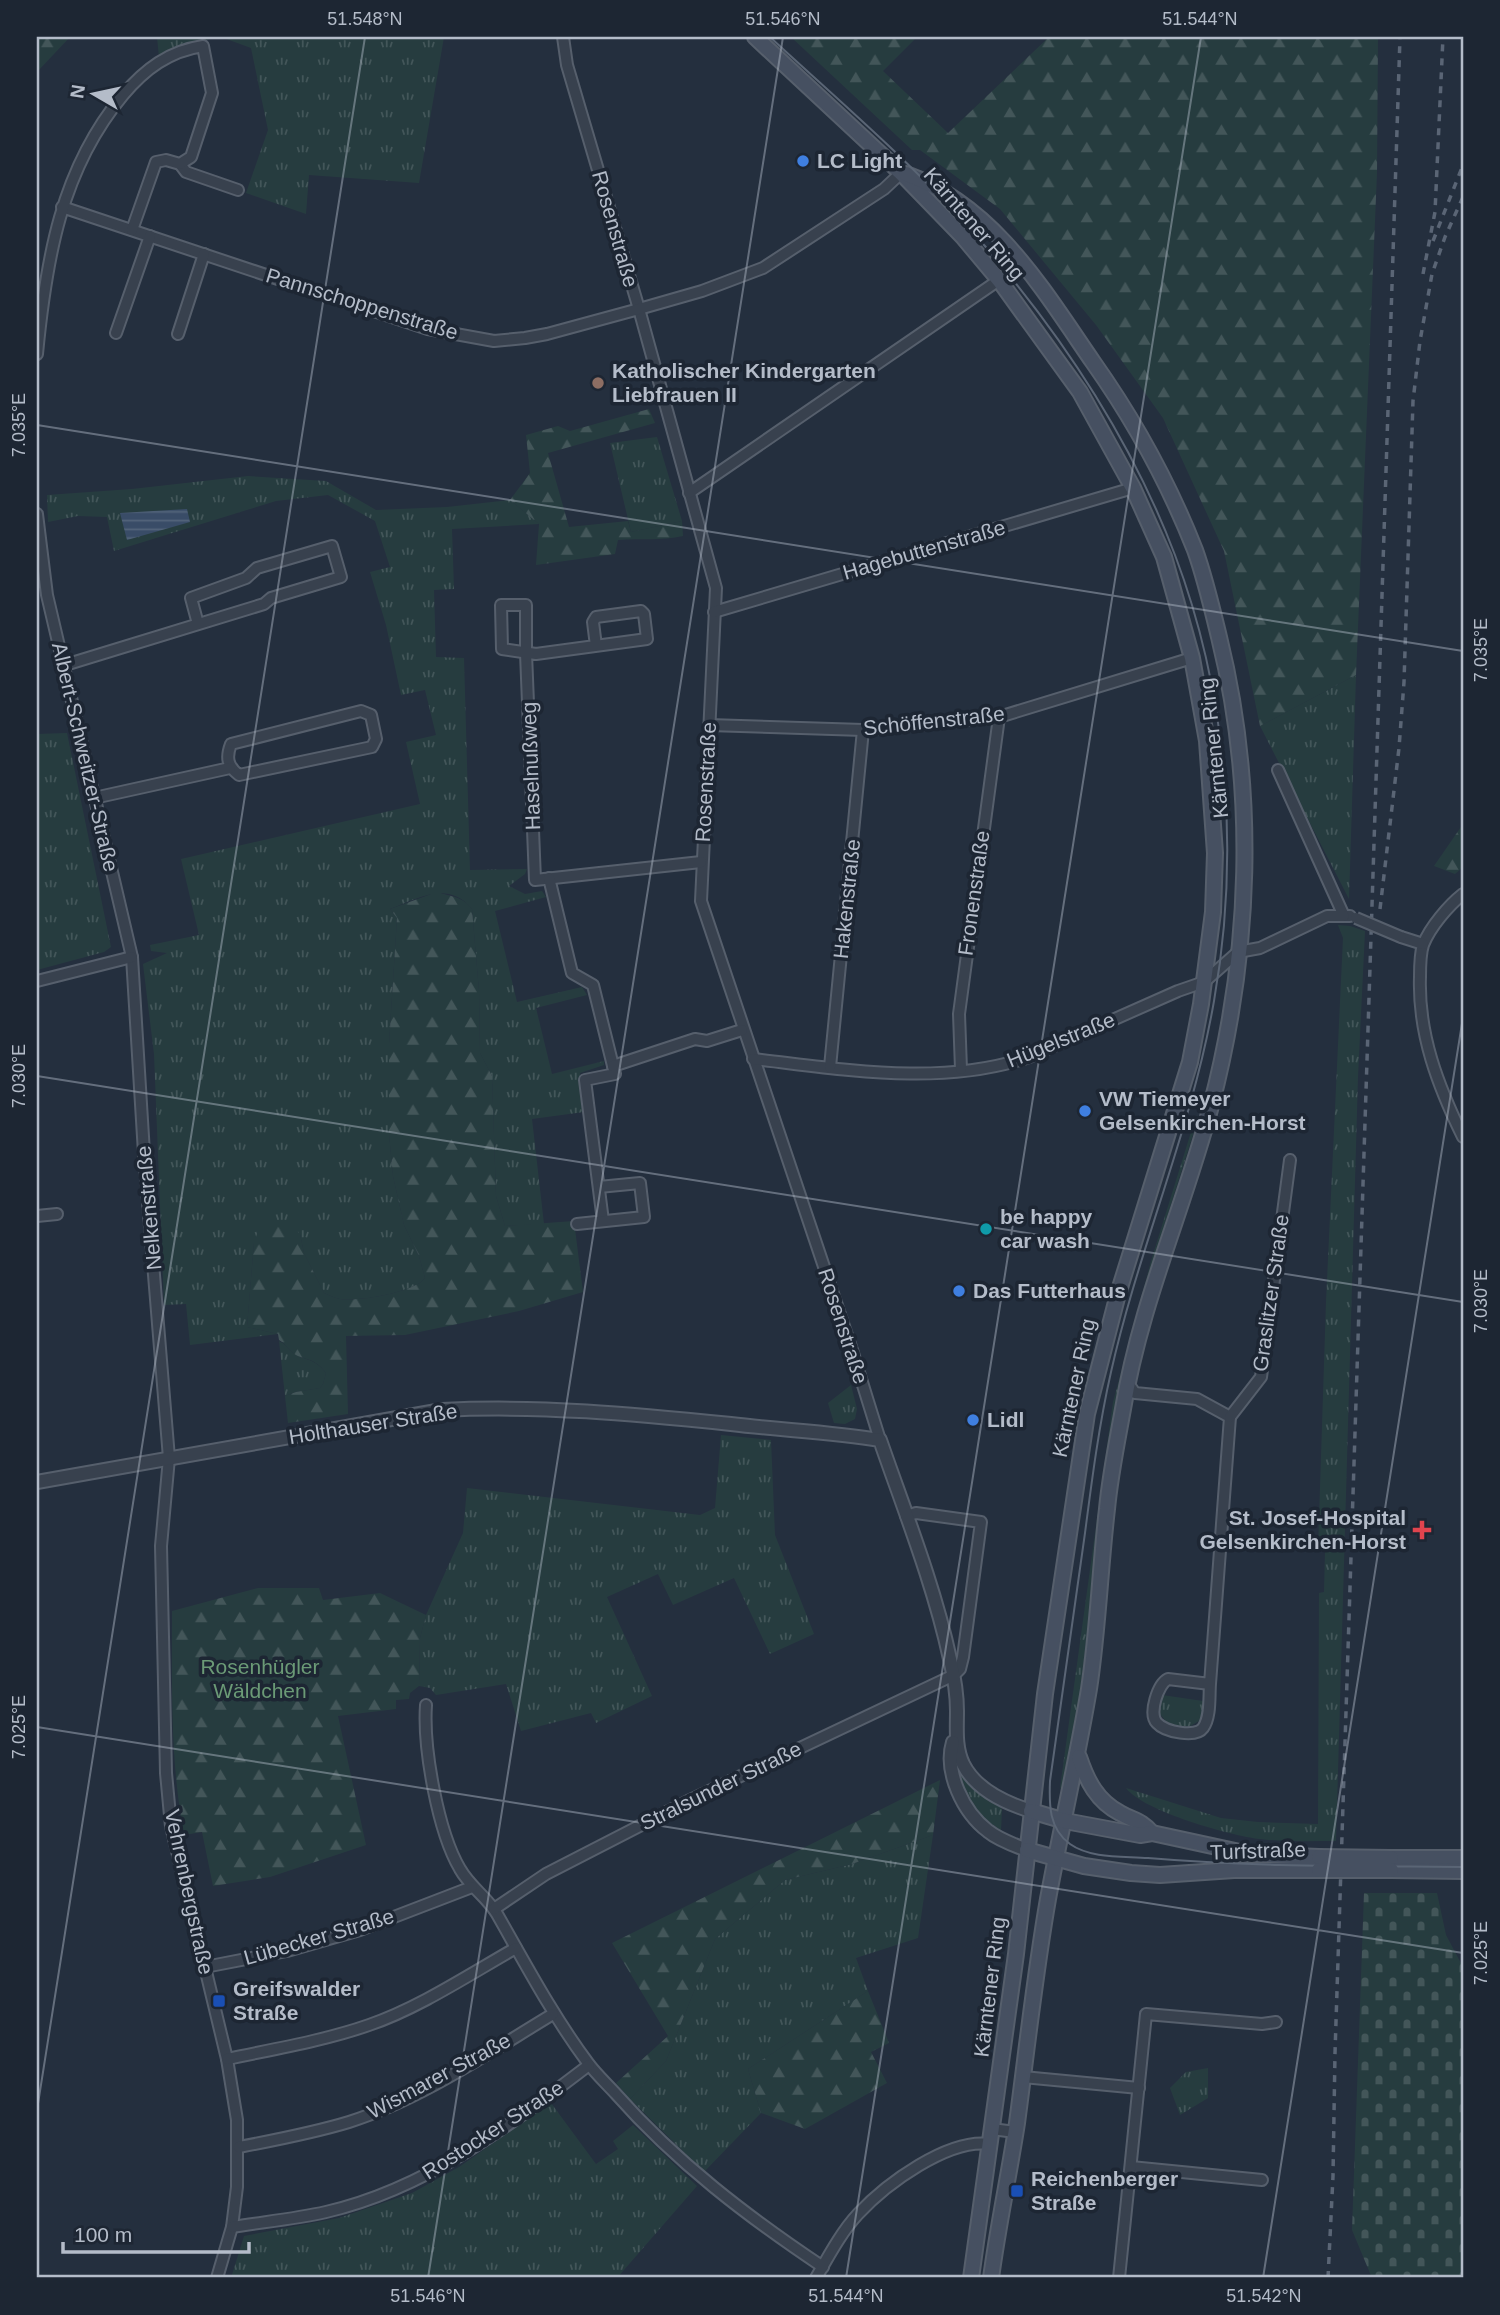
<svg xmlns="http://www.w3.org/2000/svg" width="1500" height="2315" font-family="Arial,sans-serif">
<style>
.grass{fill:url(#grass-tufts)}
.forest{fill:url(#forest-firs)}
.cemetery{fill:url(#cemetery-stones)}
.water{fill:url(#water-rules)}
.lines{fill:none;stroke-linecap:round;stroke-linejoin:round}
.minor-casing{stroke:#565f6c;stroke-width:14}
.tertiary-casing{stroke:#565f6c;stroke-width:16}
.secondary-casing{stroke:#565f6c;stroke-width:18}
.minor{stroke:#38414e;stroke-width:10}
.tertiary{stroke:#38414e;stroke-width:12}
.secondary{stroke:#465061;stroke-width:14}
.tram{stroke:#5a6575;stroke-width:2}
.rail{stroke:#5a6575;stroke-width:3.5;stroke-dasharray:7 7;stroke-linecap:butt}
.minor-bridge-casing{stroke:#565f6c;stroke-width:14;stroke-linecap:butt}
.secondary-bridge-casing{stroke:#565f6c;stroke-width:18;stroke-linecap:butt}
.minor-bridge{stroke:#38414e;stroke-width:10}
.secondary-bridge{stroke:#465061;stroke-width:14}
.ticks{fill:none;stroke:#b4bcc9;stroke-width:2;stroke-opacity:0.45}
.shop-dot{fill:#3f7fe0;stroke:#1d2633;stroke-width:2.5}
.education-dot{fill:#8d6e63;stroke:#1d2633;stroke-width:2.5}
.culture-dot{fill:#0f9aa8;stroke:#1d2633;stroke-width:2.5}
.health-dot{fill:#e0444e;stroke:#1d2633;stroke-width:2.5}
.transit-dot{fill:#1a4fb4;stroke:#1d2633;stroke-width:2.5}
.labels{text-anchor:middle;stroke-width:7;stroke-linejoin:round;paint-order:stroke}
.poi-label{font-size:21px;font-weight:bold;fill:#b4bcc9;stroke:#1d2633;text-anchor:start}
.street-label{font-size:21px;fill:#b4bcc9;stroke:#1d2633}
.park-label{font-size:21px;fill:#6b9a76;stroke:#1d2633}
.neatline{fill:none;stroke:#b4bcc9;stroke-width:2.5}
.ticks-label{font-size:18px;text-anchor:middle;fill:#b4bcc9}
</style>
<defs>
<pattern id="grass-tufts" width="24" height="20" patternUnits="userSpaceOnUse" patternTransform="scale(1.75)"><rect width="24" height="20" fill="#263c3f"/><path d="M3 7l-1-3M5 7V3M7 7l1-3M15 17l-1-3M17 17v-4M19 17l1-3" fill="none" stroke="#435659"/></pattern>
<pattern id="forest-firs" width="22" height="20" patternUnits="userSpaceOnUse" patternTransform="scale(1.75)"><rect width="22" height="20" fill="#263c3f"/><path d="M5 1l3.5 6h-7zM16 11l3.5 6h-7z" fill="#435659"/></pattern>
<pattern id="cemetery-stones" width="16" height="16" patternUnits="userSpaceOnUse" patternTransform="scale(1.75)"><rect width="16" height="16" fill="#263c3f"/><path d="M2 7V4a2 2 0 0 1 4 0v3zM10 15v-3a2 2 0 0 1 4 0v3z" fill="#435659"/></pattern>
<pattern id="water-rules" width="6" height="5" patternUnits="userSpaceOnUse" patternTransform="scale(1.75)"><rect width="6" height="5" fill="#394c67"/><path d="M0 2.5h6" fill="none" stroke="#53647b"/></pattern>
</defs>
<rect width="100%" height="100%" fill="#242f3e"/>
<!-- grass -->
<g class="grass">
<path d="M157 37H215L159 57Z"/>
<path d="M221 37H444L419 183 309 175 306 214 246 193 268 130 251 48Z"/>
<path d="M657 437 682 521 631 532 610 443Z"/>
<path d="M248 476 326 481 376 510 447 507 510 500 539 524 452 529 454 589 434 590 436 657 464 658 470 870 527 869 525 874 509 886 525 894 542 891 546 897 495 911 517 1002 582 987 587 995 536 1008 552 1074 604 1061V1065L580 1073 584 1112 532 1119 544 1224 505 1226 496 1196 492 1076 480 1053 479 991 472 909C448 880 419 898 390 909L397 918 389 1044V1134L393 1176 404 1225 419 1256 425 1278C416 1292 357 1302 340 1299 335 1298 329 1295 324 1293L304 1253 300 1234 254 1243 247 1327 278 1334 190 1345 186 1304 164 1305 154 1054 143 964 167 953 151 951 150 945 199 935 181 859 420 804 406 742 436 735 425 690 401 695 386 625 370 572 390 567 375 521 328 495 276 501 114 551 107 517 78 516 48 522 47 495 132 489Z"/>
<path d="M1356 675 1349 899 1260 726Z"/>
<path d="M67 733 111 947 104 952 37 970V734Z"/>
<path d="M1338 925 1350 926 1365 931 1358 1077 1336 1841C1310 1841 1285 1842 1260 1839 1231 1836 1143 1811 1126 1788L1221 1818 1258 1822 1318 1824 1319 1593 1324 1592 1325 1551 1318 1550 1326 1302 1343 938Z"/>
<path d="M1196 1116H1199L1140 1302 1119 1387 1101 1494 1081 1690 1064 1788H1060L1113 1402 1151 1261Z"/>
<path d="M279 1341C286 1344 286 1347 292 1352 302 1361 313 1356 326 1373L323 1384 320 1388 296 1392 285 1396Z"/>
<path d="M851 1385 857 1409 855 1419 845 1424 834 1423 828 1403Z"/>
<path d="M721 1435 771 1440 775 1535 814 1634 770 1654 734 1578 673 1605 658 1574 607 1597 652 1696 596 1723 591 1713 521 1731 506 1684 436 1695 430 1688 419 1686 420 1638 426 1615 463 1533 467 1488 700 1515 715 1508Z"/>
<path d="M1162 1695 1203 1701 1202 1719 1189 1727 1169 1725 1159 1713Z"/>
<path d="M958 1770 974 1787 1002 1809 1001 1830C979 1817 959 1795 958 1770Z"/>
<path d="M933 1835 918 1938 856 1958 868 1991 748 2069 761 2113 704 2172 630 2099 666 2061 715 1939 785 1880 852 1864Z"/>
<path d="M1208 2068V2098L1180 2115 1170 2088 1186 2072Z"/>
<path d="M551 2103 596 2164 618 2149 613 2141 633 2125 697 2186 617 2278H231L244 2236 339 2218 412 2193 459 2167Z"/>
</g>
<!-- forest -->
<g class="forest">
<path d="M37 37H70L37 72Z"/>
<path d="M791 37H917L883 71 948 133 1049 37H1378L1377 173 1356 675 1260 726 1224 551 1163 418 1096 325 1000 209 920 150H912Z"/>
<path d="M649 409 655 423 548 453 569 527 628 521 631 532 682 521 683 536C661 541 641 538 618 540L615 554 536 565 539 524 510 500 530 473 526 435 558 426 570 431Z"/>
<path d="M1463 824V867L1455 874 1434 866Z"/>
<path d="M437 892C452 897 462 896 472 909L479 991 480 1053 492 1076 496 1196 505 1226 574 1221 583 1292 519 1311 405 1335 346 1336 348 1414 288 1423 285 1396 296 1392 320 1388 323 1384 326 1373C313 1355 301 1361 292 1352 286 1347 286 1344 279 1340L278 1334 247 1327 254 1243 258 1231 271 1222 290 1224 300 1234 304 1253 324 1293C329 1295 335 1298 340 1299 357 1302 416 1292 425 1278L419 1256 404 1225 393 1176 389 1134V1044L397 918 390 909Z"/>
<path d="M258 1588H319L323 1600 380 1593 426 1615 420 1638 419 1686 410 1693 409 1699 396 1700V1709L338 1716 366 1845 270 1877 213 1886 202 1832 184 1835C170 1761 172 1686 172 1611Z"/>
<path d="M940 1780 933 1835 852 1864 785 1880 715 1939 666 2061 630 2099 616 2083 668 2036 612 1943Z"/>
<path d="M868 1991 889 2043 871 2052 887 2083 805 2129 761 2113 748 2069Z"/>
</g>
<!-- cemetery -->
<path class="cemetery" d="M1364 1893H1437L1446 1935 1463 1967V2278H1372L1352 2230Z"/>
<!-- water -->
<path class="water" d="M187 509 190 522 127 540 120 513Z"/>
<g class="lines">
<defs>
<g id="minor">
<path d="M563 37 567 65 639 309 716 588 701 901 853 1353 880 1440"/>
<path d="M180 164 186 172 238 190"/>
<path d="M62 207 428 329 494 341 525 338 547 334 639 309 702 291 763 268 884 189 901 173"/>
<path d="M116 333 150 236"/>
<path d="M178 334 204 254"/>
<path d="M37 354C46 260 61 169 123 95 145 69 169 51 203 46L212 93 191 157 180 164 166 160 156 162 132 230"/>
<path d="M689 493 999 280"/>
<path d="M37 514 47 595 132 957 144 1153 169 1458 161 1546 166 1773 171 1826 227 2059 237 2120V2187L232 2227 217 2278"/>
<path d="M714 612 1133 488"/>
<path d="M596 646 593 622 596 617 641 611 644 614 647 639 536 654 502 649 501 605H526V653L535 880 701 862"/>
<path d="M65 665 264 604 271 598 341 577 332 546 257 568 246 578 191 598 198 624"/>
<path d="M361 711 371 715 376 739 372 747 239 775C227 766 226 757 231 744Z"/>
<path d="M709 725 863 730 999 717 1192 658"/>
<path d="M1278 770 1344 916H1350"/>
<path d="M94 798 230 768"/>
<path d="M549 878 572 973 593 985 615 1074 585 1080 603 1221"/>
<path d="M1463 894C1449 905 1430 927 1423 945 1420 954 1420 967 1420 977 1418 1034 1438 1086 1463 1137"/>
<path d="M1401 937 1423 944"/>
<path d="M37 981 132 957"/>
<path d="M753 1059C843 1069 941 1087 1029 1057L1178 991 1204 982 1238 952 1260 948 1327 916H1344"/>
<path d="M613 1066 695 1039 707 1041 742 1030"/>
<path d="M830 1067 863 730"/>
<path d="M961 1069 959 1014 999 717"/>
<path d="M37 1216 57 1214"/>
<path d="M577 1224 644 1217 640 1183 599 1187"/>
<path d="M1127 1382 1135 1393 1197 1399 1230 1417 1210 1684 1168 1679C1158 1684 1148 1714 1157 1723 1165 1732 1196 1738 1203 1728 1211 1717 1209 1696 1210 1684"/>
<path d="M1230 1417 1261 1377 1290 1160"/>
<path d="M426 1705C423 1748 438 1832 460 1869 470 1887 487 1897 497 1914 526 1965 553 2016 588 2063 596 2074 607 2084 616 2094 676 2162 748 2217 823 2267"/>
<path d="M494 1909 546 1874 690 1800 954 1675 960 1669 963 1657 981 1522 916 1513 906 1516"/>
<path d="M205 1967 287 1951 360 1930 472 1887"/>
<path d="M227 2059C274 2049 323 2041 369 2025 419 2008 470 1974 516 1948"/>
<path d="M1023 2077 1139 2088"/>
<path d="M992 2129 1015 2132"/>
<path d="M239 2147C276 2140 313 2133 349 2122 422 2099 488 2053 553 2014"/>
<path d="M1131 2167 1262 2180"/>
<path d="M232 2227C263 2222 295 2219 326 2212 426 2189 509 2126 589 2065"/>
<path d="M816 2278C828 2257 842 2231 858 2214 886 2184 948 2138 990 2144"/>
<path d="M1119 2278 1146 2014 1262 2024 1276 2022"/>
</g>
<g id="tertiary">
<path d="M37 1482 442 1410C539 1405 634 1414 731 1424 780 1430 831 1432 880 1440 905 1512 934 1585 950 1659 954 1676 957 1694 957 1711 957 1729 955 1747 963 1764 976 1790 1005 1803 1031 1811"/>
<path d="M953 1742C944 1772 963 1812 988 1831 999 1840 1014 1845 1027 1850"/>
</g>
<g id="secondary">
<path d="M755 37 901 173 963 237 999 280 1080 392 1133 488 1164 557 1192 658 1207 741 1215 853 1213 912 1201 1004 1190 1062 1118 1294 1087 1414 1045 1694 1016 1954 971 2278"/>
<path d="M906 174C994 206 1042 288 1093 362 1134 420 1169 484 1195 550 1205 578 1212 608 1219 637 1257 791 1251 953 1211 1106 1184 1208 1140 1304 1123 1409 1117 1442 1110 1476 1107 1509 1100 1569 1098 1630 1089 1689 1077 1760 1061 1829 1048 1899 1035 1973 1027 2048 1017 2123 1009 2175 998 2226 991 2278"/>
<path d="M1079 1757C1087 1781 1097 1801 1120 1813 1134 1821 1141 1820 1152 1833"/>
<path d="M1031 1811 1065 1821 1140 1835 1152 1833 1249 1854 1319 1857"/>
<path d="M1027 1850 1084 1866 1131 1873 1160 1875 1234 1870H1319"/>
<path d="M1391 1858H1463"/>
<path d="M1391 1870 1463 1871"/>
</g>
</defs>
<!-- minor casing -->
<use href="#minor" class="minor-casing"/>
<!-- tertiary casing -->
<use href="#tertiary" class="tertiary-casing"/>
<!-- secondary casing -->
<use href="#secondary" class="secondary-casing"/>
<!-- minor -->
<use href="#minor" class="minor"/>
<!-- tertiary -->
<use href="#tertiary" class="tertiary"/>
<!-- secondary -->
<use href="#secondary" class="secondary"/>
<!-- tram -->
<path class="tram" d="M770 37C840 102 915 165 978 238 1059 331 1131 439 1175 555 1228 695 1240 854 1214 1001 1192 1128 1139 1247 1111 1372 1099 1425 1092 1479 1085 1533 1073 1616 1062 1699 1050 1781 1049 1805 1049 1829 1070 1844 1091 1859 1124 1856 1148 1858 1253 1867 1358 1866 1463 1867"/>
<!-- rail -->
<g class="rail">
<path d="M1433 241 1463 165"/>
<path d="M1423 274 1435 212 1443 37"/>
<path d="M1380 909 1399 748 1404 682 1413 401 1420 341 1432 274 1445 237 1463 197"/>
<path d="M1328 2278 1333 2176 1335 2053 1400 37"/>
</g>
<defs>
<path id="minor-bridge" d="M1356 918 1401 937"/>
<g id="secondary-bridge">
<path d="M1319 1857 1391 1858"/>
<path d="M1319 1870H1391"/>
</g>
</defs>
<!-- minor-bridge casing -->
<use href="#minor-bridge" class="minor-bridge-casing"/>
<!-- secondary-bridge casing -->
<use href="#secondary-bridge" class="secondary-bridge-casing"/>
<!-- minor-bridge -->
<use href="#minor-bridge" class="minor-bridge"/>
<!-- secondary-bridge -->
<use href="#secondary-bridge" class="secondary-bridge"/>
</g>
<!-- ticks -->
<path class="ticks" d="M37 425 1463 651M37 1076 1463 1302M37 1727 1463 1953M37 2110 365 37M428 2278 783 37M846 2278 1201 37M1263 2278 1463 1017"/>
<!-- markers -->
<g class="shop-dot">
<circle cx="803" cy="161" r="7"/>
<circle cx="1085" cy="1111" r="7"/>
<circle cx="959" cy="1291" r="7"/>
<circle cx="973" cy="1420" r="7"/>
</g>
<circle class="education-dot" cx="598" cy="383" r="7"/>
<circle class="culture-dot" cx="986" cy="1229" r="7"/>
<path class="health-dot" d="M1418.5 1519.5h7v7h7v7h-7v7h-7v-7h-7v-7h7z"/>
<g class="transit-dot">
<rect x="212" y="1994" width="14" height="14" rx="3.5"/>
<rect x="1010" y="2184" width="14" height="14" rx="3.5"/>
</g>
<g class="labels">
<!-- poi labels -->
<g class="poi-label">
<text x="817" y="168">LC Light</text>
<text x="612" y="378">Katholischer Kindergarten<tspan x="612" dy="24">Liebfrauen II</tspan></text>
<text x="1099" y="1106">VW Tiemeyer<tspan x="1099" dy="24">Gelsenkirchen-Horst</tspan></text>
<text x="1000" y="1224">be happy<tspan x="1000" dy="24">car wash</tspan></text>
<text x="973" y="1298">Das Futterhaus</text>
<text x="987" y="1427">Lidl</text>
<text x="1406" y="1525" text-anchor="end">St. Josef-Hospital<tspan x="1406" dy="24">Gelsenkirchen-Horst</tspan></text>
<text x="233" y="1996">Greifswalder<tspan x="233" dy="24">Straße</tspan></text>
<text x="1031" y="2186">Reichenberger<tspan x="1031" dy="24">Straße</tspan></text>
</g>
<!-- street labels -->
<g class="street-label">
<text transform="translate(974 224) rotate(49)" y="7">Kärntener Ring</text>
<text transform="translate(615 229) rotate(74)" y="7">Rosenstraße</text>
<text transform="translate(362 304) rotate(17)" y="7">Pannschoppenstraße</text>
<text transform="translate(924 550) rotate(-16)" y="7">Hagebuttenstraße</text>
<text transform="translate(934 721) rotate(-6)" y="7">Schöffenstraße</text>
<text transform="translate(1214 748) rotate(-96)" y="7">Kärntener Ring</text>
<text transform="translate(85 757) rotate(77)" y="7">Albert-Schweitzer-Straße</text>
<text transform="translate(531 766) rotate(-92)" y="7">Haselnußweg</text>
<text transform="translate(706 782) rotate(-87)" y="7">Rosenstraße</text>
<text transform="translate(974 893) rotate(-82)" y="7">Fronenstraße</text>
<text transform="translate(847 899) rotate(-84)" y="7">Hakenstraße</text>
<text transform="translate(1061 1040) rotate(-22)" y="7">Hügelstraße</text>
<text transform="translate(149 1208) rotate(-95)" y="7">Nelkenstraße</text>
<text transform="translate(1271 1293) rotate(-82)" y="7">Graslitzer Straße</text>
<text transform="translate(843 1326) rotate(72)" y="7">Rosenstraße</text>
<text transform="translate(1074 1388) rotate(-78)" y="7">Kärntener Ring</text>
<text transform="translate(373 1424) rotate(-9)" y="7">Holthauser Straße</text>
<text transform="translate(721 1786) rotate(-26)" y="7">Stralsunder Straße</text>
<text transform="translate(1258 1851) rotate(-2)" y="7">Turfstraße</text>
<text transform="translate(189 1892) rotate(78)" y="7">Vehrenbergstraße</text>
<text transform="translate(319 1937) rotate(-16)" y="7">Lübecker Straße</text>
<text transform="translate(990 1987) rotate(-83)" y="7">Kärntener Ring</text>
<text transform="translate(439 2076) rotate(-28)" y="7">Wismarer Straße</text>
<text transform="translate(493 2130) rotate(-33)" y="7">Rostocker Straße</text>
</g>
<!-- park labels -->
<g class="park-label">
<text x="260" y="1674">Rosenhügler<tspan x="260" dy="24">Wäldchen</tspan></text>
</g>
</g>
<!-- border -->
<rect width="1500" height="2315" fill="none" stroke="#1d2633" stroke-width="77"/>
<!-- north arrow -->
<g transform="translate(94 94) rotate(279)" stroke="#1d2633" stroke-width="5" paint-order="stroke">
<path d="M0-5L12 26L0 18L-12 26Z" fill="#b4bcc9"/>
<text y="-10" font-size="19" font-weight="bold" text-anchor="middle" fill="#b4bcc9">N</text>
</g>
<!-- scale -->
<path d="M63 2242v10h186v-10" fill="none" stroke="#b4bcc9" stroke-width="3.5"/>
<text x="74" y="2242" font-size="21" fill="#b4bcc9" stroke="#1d2633" stroke-width="5" paint-order="stroke">100 m</text>
<rect x="38" y="38" width="1424" height="2238" class="neatline"/>
<g class="ticks-label">
<text x="365" y="25">51.548°N</text>
<text x="783" y="25">51.546°N</text>
<text x="1200" y="25">51.544°N</text>
<text transform="translate(19 425) rotate(-90)" y="6">7.035°E</text>
<text transform="translate(1481 650) rotate(-90)" y="6">7.035°E</text>
<text transform="translate(19 1076) rotate(-90)" y="6">7.030°E</text>
<text transform="translate(1481 1301) rotate(-90)" y="6">7.030°E</text>
<text transform="translate(19 1727) rotate(-90)" y="6">7.025°E</text>
<text transform="translate(1481 1953) rotate(-90)" y="6">7.025°E</text>
<text x="428" y="2302">51.546°N</text>
<text x="846" y="2302">51.544°N</text>
<text x="1264" y="2302">51.542°N</text>
</g>
</svg>
